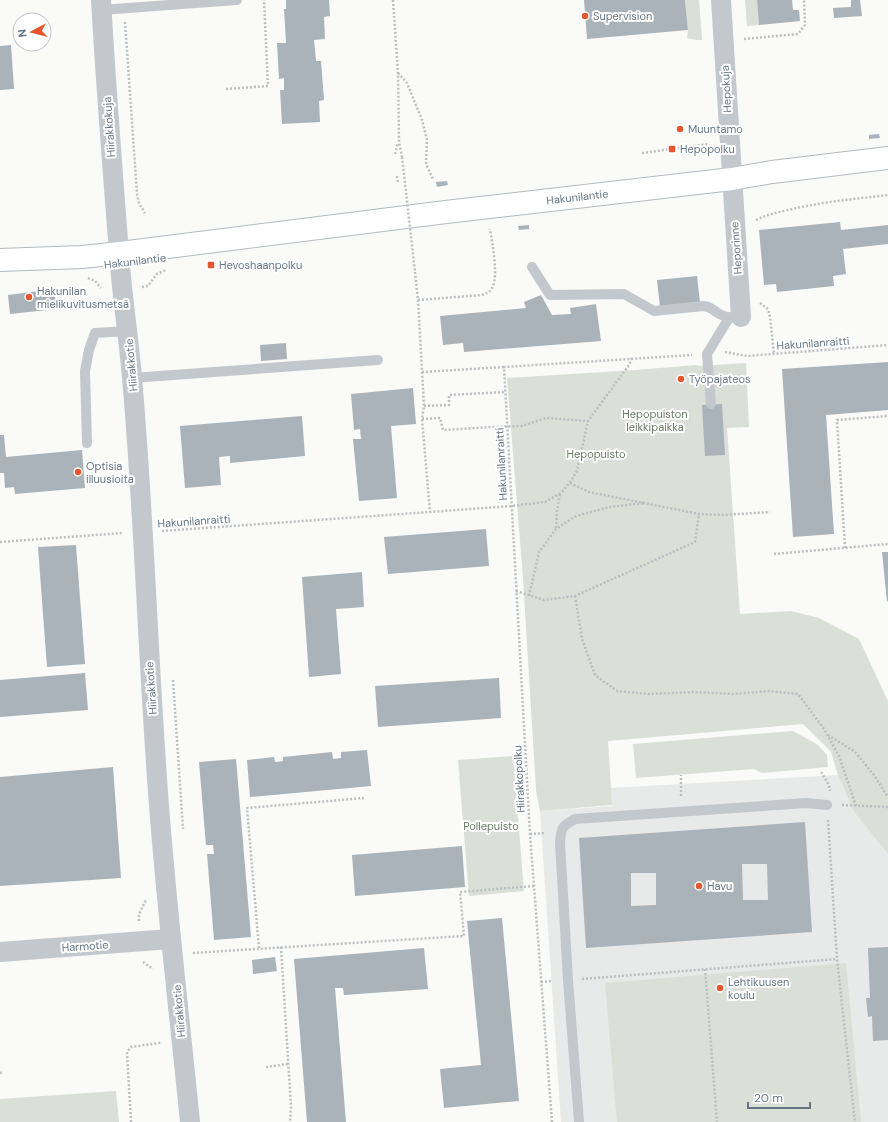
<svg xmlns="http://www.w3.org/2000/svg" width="888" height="1122" font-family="'DM Sans',sans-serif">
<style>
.built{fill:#e8e9e9}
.green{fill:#dadfd7}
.building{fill:#aab3b9;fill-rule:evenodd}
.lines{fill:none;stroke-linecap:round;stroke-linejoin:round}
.secondary-casing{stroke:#b3babf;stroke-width:24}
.path{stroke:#bbbfc2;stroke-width:2.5;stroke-dasharray:2 2;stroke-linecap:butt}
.lane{stroke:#c3c8cc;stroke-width:10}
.street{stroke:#c3c8cc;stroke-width:20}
.secondary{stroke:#fff;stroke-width:22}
.path-bridge{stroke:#bbbfc2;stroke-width:2.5;stroke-dasharray:2 2;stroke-linecap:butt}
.poi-dot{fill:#e4572e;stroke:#fff;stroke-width:1.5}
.labels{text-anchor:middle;stroke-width:4;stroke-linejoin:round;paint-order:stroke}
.poi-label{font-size:11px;fill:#657683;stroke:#fff;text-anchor:start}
.street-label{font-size:11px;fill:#657683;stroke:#fff}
.park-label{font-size:11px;fill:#687a64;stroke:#fff}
</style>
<rect width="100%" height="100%" fill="#fafaf8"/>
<!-- built -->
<path class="built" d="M838 775 854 812 888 854V1122H561L540 811 612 806 611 788Z"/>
<!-- green -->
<g class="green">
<path d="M685 0H699L702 40H696L687 38 688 30Z"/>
<path d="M745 0H757L759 25 747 26Z"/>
<path d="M746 363 749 427 727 428 740 614 791 611 819 618 859 639 888 701V854L854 812 838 775 831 752 803 724 608 741 612 805 540 811 536 790 523 578 507 378 635 370 697 365 698 366Z"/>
<path d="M793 731 817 744 827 755 828 767 762 773 754 769 636 778 633 744Z"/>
<path d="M513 756 524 891 469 896 458 760Z"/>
<path d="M846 963 861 1122H617L605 983Z"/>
<path d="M116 1091 119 1122H0V1099Z"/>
</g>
<!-- building -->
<g class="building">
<path d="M286 0H329L330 16 324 17 325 39 314 40 316 61H321L324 100 319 101 320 122 282 124 280 90H284V78L279 79 277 43H286L284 9H286Z"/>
<path d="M584 0H685L688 30 587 39Z"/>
<path d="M757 0H792L793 10H799L800 21 759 25Z"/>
<path d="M851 0H860L862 16 834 18 833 8 851 7Z"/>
<path d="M11 45 14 89 0 90V46Z"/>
<path d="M879 134 880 138 869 139V135Z"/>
<path d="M447 181 448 185 437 187 436 182Z"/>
<path d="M840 222 841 230 888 225V244L843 249 846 274 833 276 834 286 777 292 776 284 764 285 759 230Z"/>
<path d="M529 225V229L519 230 518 226Z"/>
<path d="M697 276 700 303 660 307 657 280Z"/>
<path d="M54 289 57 309 10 314 8 295Z"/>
<path d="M541 295 552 315 571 314 570 308 596 304 601 341 464 352 463 343 443 345 440 316 526 308 524 302Z"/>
<path d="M286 343 287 359 261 361 260 345Z"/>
<path d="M888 362V410L826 415 834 534 793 537 782 369Z"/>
<path d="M413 388 416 424 391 426 397 498 359 501 353 439H361L360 429 354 430 351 394Z"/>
<path d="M722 404 725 455 705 456 702 405Z"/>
<path d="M302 416 305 456 230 463V456L219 457 221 485 185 488 180 426Z"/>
<path d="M0 435H4L6 457 82 450 85 488 15 494 14 487 5 488 4 473H0Z"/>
<path d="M486 529 489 566 388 574 384 537Z"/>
<path d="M76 545 85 664 47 667 38 547Z"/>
<path d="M882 552H888V601L887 602Z"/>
<path d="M362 572 364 607 336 609 341 674 309 677 302 577Z"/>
<path d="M85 673 88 710 0 717V680Z"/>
<path d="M499 678 501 718 378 727 375 686Z"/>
<path d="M367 750 371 786 250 797 247 760 274 757 275 762 283 761V757L332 752 333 759 341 758V752Z"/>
<path d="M236 759 251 937 214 940 207 854H214L213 845H206L199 762Z"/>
<path d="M113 767 121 878 0 886V777Z"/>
<path d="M805 822 812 932 586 948 579 838ZM742 864H767L768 900H743ZM631 873H656V905L631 906Z"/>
<path d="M462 846 465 887 355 896 352 855Z"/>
<path d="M502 918 519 1101 444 1108 440 1069 481 1065 467 921Z"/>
<path d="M888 947V1040L873 1041 872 1016 868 1017 866 998H870L868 948Z"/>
<path d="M424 948 428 989 344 995 343 988H335L346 1122H307L294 959Z"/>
<path d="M275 957 277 971 253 974 252 960Z"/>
</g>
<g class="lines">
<defs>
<g id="secondary">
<path id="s1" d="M0 260 82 257 120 253 446 212 732 179 772 172 888 158"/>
</g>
</defs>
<!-- secondary casing -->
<use href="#secondary" class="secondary-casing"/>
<!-- path -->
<g class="path">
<path d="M393 0 398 73 399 142 402 157"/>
<path d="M125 22 137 194 139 203 145 213"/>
<path d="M744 39 798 34 805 25 804 0"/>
<path d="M398 73 407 83 422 120 427 140 426 164 433 179"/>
<path d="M226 89 268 86 264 0"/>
<path d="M642 153 709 144"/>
<path d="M395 154 398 143"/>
<path d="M397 176 398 183"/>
<path d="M756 220C766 215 776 213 788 210 821 202 854 199 888 195"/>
<path d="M415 272 418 300 424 406 422 419 430 512"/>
<path d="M88 278 95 281 101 288"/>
<path d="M142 287 148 286 157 274 166 270"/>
<path d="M418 300 482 295C486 293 490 293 492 288 499 277 492 242 490 229"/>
<path d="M760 303 768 309 770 317 774 354"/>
<path d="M725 352 747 356 888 345"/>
<path d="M422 372 504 367"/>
<path d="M424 406 449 405V395L505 392"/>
<path d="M422 419 440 418 443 430 491 427 522 426 546 418 588 421"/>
<path d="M570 483 589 492 699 514 723 515 770 512"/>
<path d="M556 528 557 511 560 494"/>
<path d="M162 531 430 512 511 506 545 502 561 493 571 481 577 471 588 421 629 365 632 358"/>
<path d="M0 542 123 533"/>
<path d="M845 548 837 420 888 416"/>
<path d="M774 554 888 544"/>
<path d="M516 591 544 600 575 596 695 542 699 514"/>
<path d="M529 596 539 552 556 529 576 516 609 507 645 503"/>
<path d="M575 596 582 639 595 675 617 691 649 694 694 692 733 694 769 691 798 694 824 729 839 756 856 806"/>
<path d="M173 680 183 829"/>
<path d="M828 735 855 752 874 775 888 797"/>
<path d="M821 772 829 785 830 791"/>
<path d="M681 796V775"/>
<path d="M842 805 888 807"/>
<path d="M828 820 837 959 855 1122"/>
<path d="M530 834 546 833"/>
<path d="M139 921V914L146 900"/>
<path d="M281 947 291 1107 290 1122"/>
<path d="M259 948 247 808 364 798"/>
<path d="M193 953 464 936 460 892 534 886"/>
<path d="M143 962 153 969"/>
<path d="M705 969 717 1122"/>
<path d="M582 979 837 959"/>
<path d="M541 982 553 981"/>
<path d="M266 1067 288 1064"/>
<path d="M0 1073 3 1072"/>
<path d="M131 1122 127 1052 131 1047 159 1043 161 1041"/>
<path d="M552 1122 530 834 504 367 692 355"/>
</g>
<!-- lane -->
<g class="lane">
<path d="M101 10 237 0"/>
<path d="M532 267 550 295 624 294 654 311 703 306C712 307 711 309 718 313 725 318 733 318 741 317"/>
<path d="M132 378 378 360"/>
<path d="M711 404 707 354 729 318"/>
<path d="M87 443 85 371 89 350 95 333 128 331"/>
<path d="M579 1122 568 980 560 843C561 828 562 826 575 819L806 803 827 805"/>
</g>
<!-- street -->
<g class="street">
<path d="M101 0C106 88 113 177 120 265 123 303 129 340 132 378 145 524 148 671 160 818 168 920 180 1021 190 1122"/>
<path d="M721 0 741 317"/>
<path d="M0 952 170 939"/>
</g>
<!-- secondary -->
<use href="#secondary" class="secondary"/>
<!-- path-bridge -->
<path class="path-bridge" d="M402 157 415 272"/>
</g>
<!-- markers -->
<g class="poi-dot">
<circle cx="585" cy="16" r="4"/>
<circle cx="680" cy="129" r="4"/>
<rect x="668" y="145" width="8" height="8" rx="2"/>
<rect x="207" y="261" width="8" height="8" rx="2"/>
<circle cx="29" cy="297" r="4"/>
<circle cx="681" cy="379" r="4"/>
<circle cx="78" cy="472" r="4"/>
<circle cx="699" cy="886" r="4"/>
<circle cx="720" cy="988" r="4"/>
</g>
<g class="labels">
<!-- poi labels -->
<g class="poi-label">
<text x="593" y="20">Supervision</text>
<text x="688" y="133">Muuntamo</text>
<text x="680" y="153">Hepopolku</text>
<text x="219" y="269">Hevoshaanpolku</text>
<text x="37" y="295">Hakunilan<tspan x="37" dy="13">mielikuvitusmetsä</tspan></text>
<text x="689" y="383">Työpajateos</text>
<text x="86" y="470">Optisia<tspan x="86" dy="13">illuusioita</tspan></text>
<text x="707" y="890">Havu</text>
<text x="728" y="986">Lehtikuusen<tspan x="728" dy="13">koulu</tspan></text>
</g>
<!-- street labels -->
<g class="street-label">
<text transform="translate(726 89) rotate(-93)" y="4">Hepokuja</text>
<text transform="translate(109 127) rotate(-94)" y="4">Hiirakkokuja</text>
<text dy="4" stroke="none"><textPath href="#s1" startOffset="581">Hakunilantie</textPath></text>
<text transform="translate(736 248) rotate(-94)" y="4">Heporinne</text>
<text transform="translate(135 261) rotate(-7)" y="4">Hakunilantie</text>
<text transform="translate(813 343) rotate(-4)" y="4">Hakunilanraitti</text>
<text transform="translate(131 365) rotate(-95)" y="4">Hiirakkotie</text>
<text transform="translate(501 464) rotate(-93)" y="4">Hakunilanraitti</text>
<text transform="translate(194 521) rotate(-4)" y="4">Hakunilanraitti</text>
<text transform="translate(151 688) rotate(-94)" y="4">Hiirakkotie</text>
<text transform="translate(519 779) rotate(-93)" y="4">Hiirakkopolku</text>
<text transform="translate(85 946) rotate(-4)" y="4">Harmotie</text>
<text transform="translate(179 1011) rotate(-95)" y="4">Hiirakkotie</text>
</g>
<!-- park labels -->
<g class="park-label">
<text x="655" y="418">Hepopuiston<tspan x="655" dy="13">leikkipaikka</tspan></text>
<text x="596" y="458">Hepopuisto</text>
<text x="491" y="830">Pollepuisto</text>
</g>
</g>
<!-- north arrow -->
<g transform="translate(32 32) rotate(263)"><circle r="19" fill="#ffffff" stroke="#c1c8cd"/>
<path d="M0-3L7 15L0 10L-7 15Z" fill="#e4572e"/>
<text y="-6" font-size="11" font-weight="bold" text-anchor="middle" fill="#657683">N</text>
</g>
<!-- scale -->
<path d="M748 1102v6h62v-6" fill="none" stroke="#657683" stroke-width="2"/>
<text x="754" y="1102" font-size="12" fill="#657683" stroke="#ffffff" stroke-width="3" paint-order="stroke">20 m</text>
</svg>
